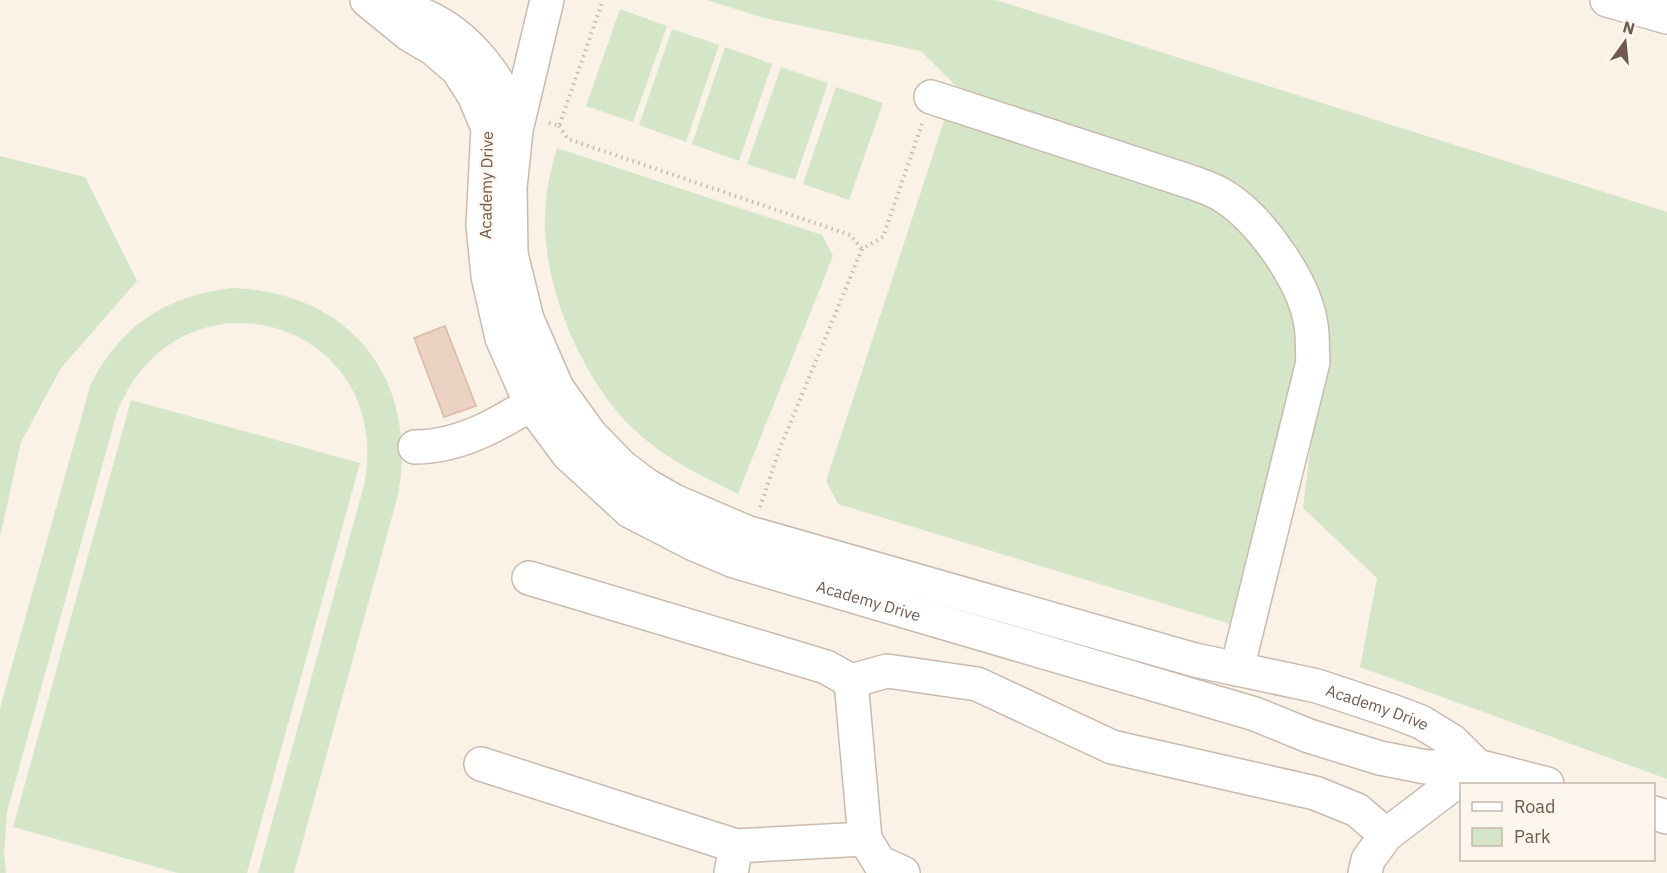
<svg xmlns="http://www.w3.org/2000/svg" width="1667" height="873" font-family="'IBM Plex Sans',sans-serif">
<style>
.green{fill:#d4e6c7}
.building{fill:#ecd2c2;stroke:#ddb9a4;stroke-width:1.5}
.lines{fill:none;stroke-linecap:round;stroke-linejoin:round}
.minor-casing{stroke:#cabaae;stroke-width:36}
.path{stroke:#d1b6a5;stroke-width:4;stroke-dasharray:1.5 4.5;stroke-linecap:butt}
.minor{stroke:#fff;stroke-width:33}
.labels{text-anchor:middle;stroke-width:4.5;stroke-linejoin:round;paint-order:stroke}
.street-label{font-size:16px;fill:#705a4e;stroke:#fdf6ed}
</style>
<rect width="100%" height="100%" fill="#faf2e7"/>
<!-- green -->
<g class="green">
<path d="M707 0H996L1667 212V779L1360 667 1377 578 1303 508 1326 318 1295 243 1250 201 966 96 921 51 764 18Z"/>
<path d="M620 9 667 26 633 122 586 106Z"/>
<path d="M672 29 719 45 686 142 639 125Z"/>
<path d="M725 47 772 64 739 161 692 144Z"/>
<path d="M781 67 828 83 795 180 747 164Z"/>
<path d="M836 87 883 103 849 200 803 184Z"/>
<path d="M947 112 1209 198 1269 259 1303 337 1237 626 838 504 826 481Z"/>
<path d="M557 148 822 235 833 256 738 494C704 477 669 461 640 435 586 388 544 293 545 220 545 195 550 172 557 148Z"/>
<path d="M0 156 85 177 137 281 61 368 21 442 0 537Z"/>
<path d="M232 288C351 292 419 379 398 495L294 873H258L364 485C397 322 181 255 117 412L7 812 4 852 6 873H0V708L91 383C123 324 166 296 232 288Z"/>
<path d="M131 400 360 463 247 873H178L13 827Z"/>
</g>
<!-- building -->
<path class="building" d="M445 326 476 406 444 417 414 338Z"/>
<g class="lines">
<defs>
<g id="minor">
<path id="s1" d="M367 0 410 35 434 49 458 70 474 95 488 128 483 225 488 276 502 338 531 404 568 454 630 511 694 544 734 561 1255 714 1309 736 1380 758 1426 767 1477 766 1547 784"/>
<path id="s2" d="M547 0 516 130 510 187 511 254 527 319 557 388 590 434 621 466 646 485 674 501 746 532 1195 660 1317 686 1392 711 1421 722 1452 741 1477 766"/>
<path d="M1607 0 1667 17"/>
<path d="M379 7C392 9 408 9 420 14 467 33 506 81 516 129"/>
<path d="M931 97 1191 182C1202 186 1215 190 1225 197 1261 220 1305 282 1311 325 1313 337 1312 350 1313 362L1237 669"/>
<path d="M415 447C465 447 509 418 550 392"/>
<path d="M529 578 826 667 851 681"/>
<path d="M481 764 736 846 865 839"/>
<path d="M1654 813 1667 817"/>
<path d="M731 873 736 846"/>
<path d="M903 873 879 862 865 839 851 681 887 671 977 684 1112 747 1315 793 1357 810 1386 835 1477 766"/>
<path d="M1365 873 1368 860 1386 835"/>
</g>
</defs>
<!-- minor casing -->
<use href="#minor" class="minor-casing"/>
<!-- path -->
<g class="path">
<path d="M549 123 559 126 603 0"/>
<path d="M559 126 568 139 850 235 862 249"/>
<path d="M760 507 780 448 862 249 883 237 922 124"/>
</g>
<!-- minor -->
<use href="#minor" class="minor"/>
</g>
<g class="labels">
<!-- street labels -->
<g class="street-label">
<text transform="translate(486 185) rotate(-89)" y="6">Academy Drive</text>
<text dy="6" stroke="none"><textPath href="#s1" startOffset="867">Academy Drive</textPath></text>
<text dy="6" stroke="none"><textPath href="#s2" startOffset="1299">Academy Drive</textPath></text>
</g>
</g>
<!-- legend -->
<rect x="1460" y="783" width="195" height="78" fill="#fdf6ed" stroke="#c5b8ad" stroke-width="1.5"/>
<rect x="1472" y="802" width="30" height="9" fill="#ffffff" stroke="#c5b8ad" stroke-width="1.5"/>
<text x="1514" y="813" font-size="18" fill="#705a4e">Road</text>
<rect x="1472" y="828" width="30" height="18" fill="#d4e6c7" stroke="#c5b8ad" stroke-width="1.5"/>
<text x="1514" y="843" font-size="18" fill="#705a4e">Park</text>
<!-- north arrow -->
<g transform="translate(1625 42) rotate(15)" stroke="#fdf6ed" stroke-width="4.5" paint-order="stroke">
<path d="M0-4.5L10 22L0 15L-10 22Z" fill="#705a4e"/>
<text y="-9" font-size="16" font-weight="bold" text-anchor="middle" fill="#705a4e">N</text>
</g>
</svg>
